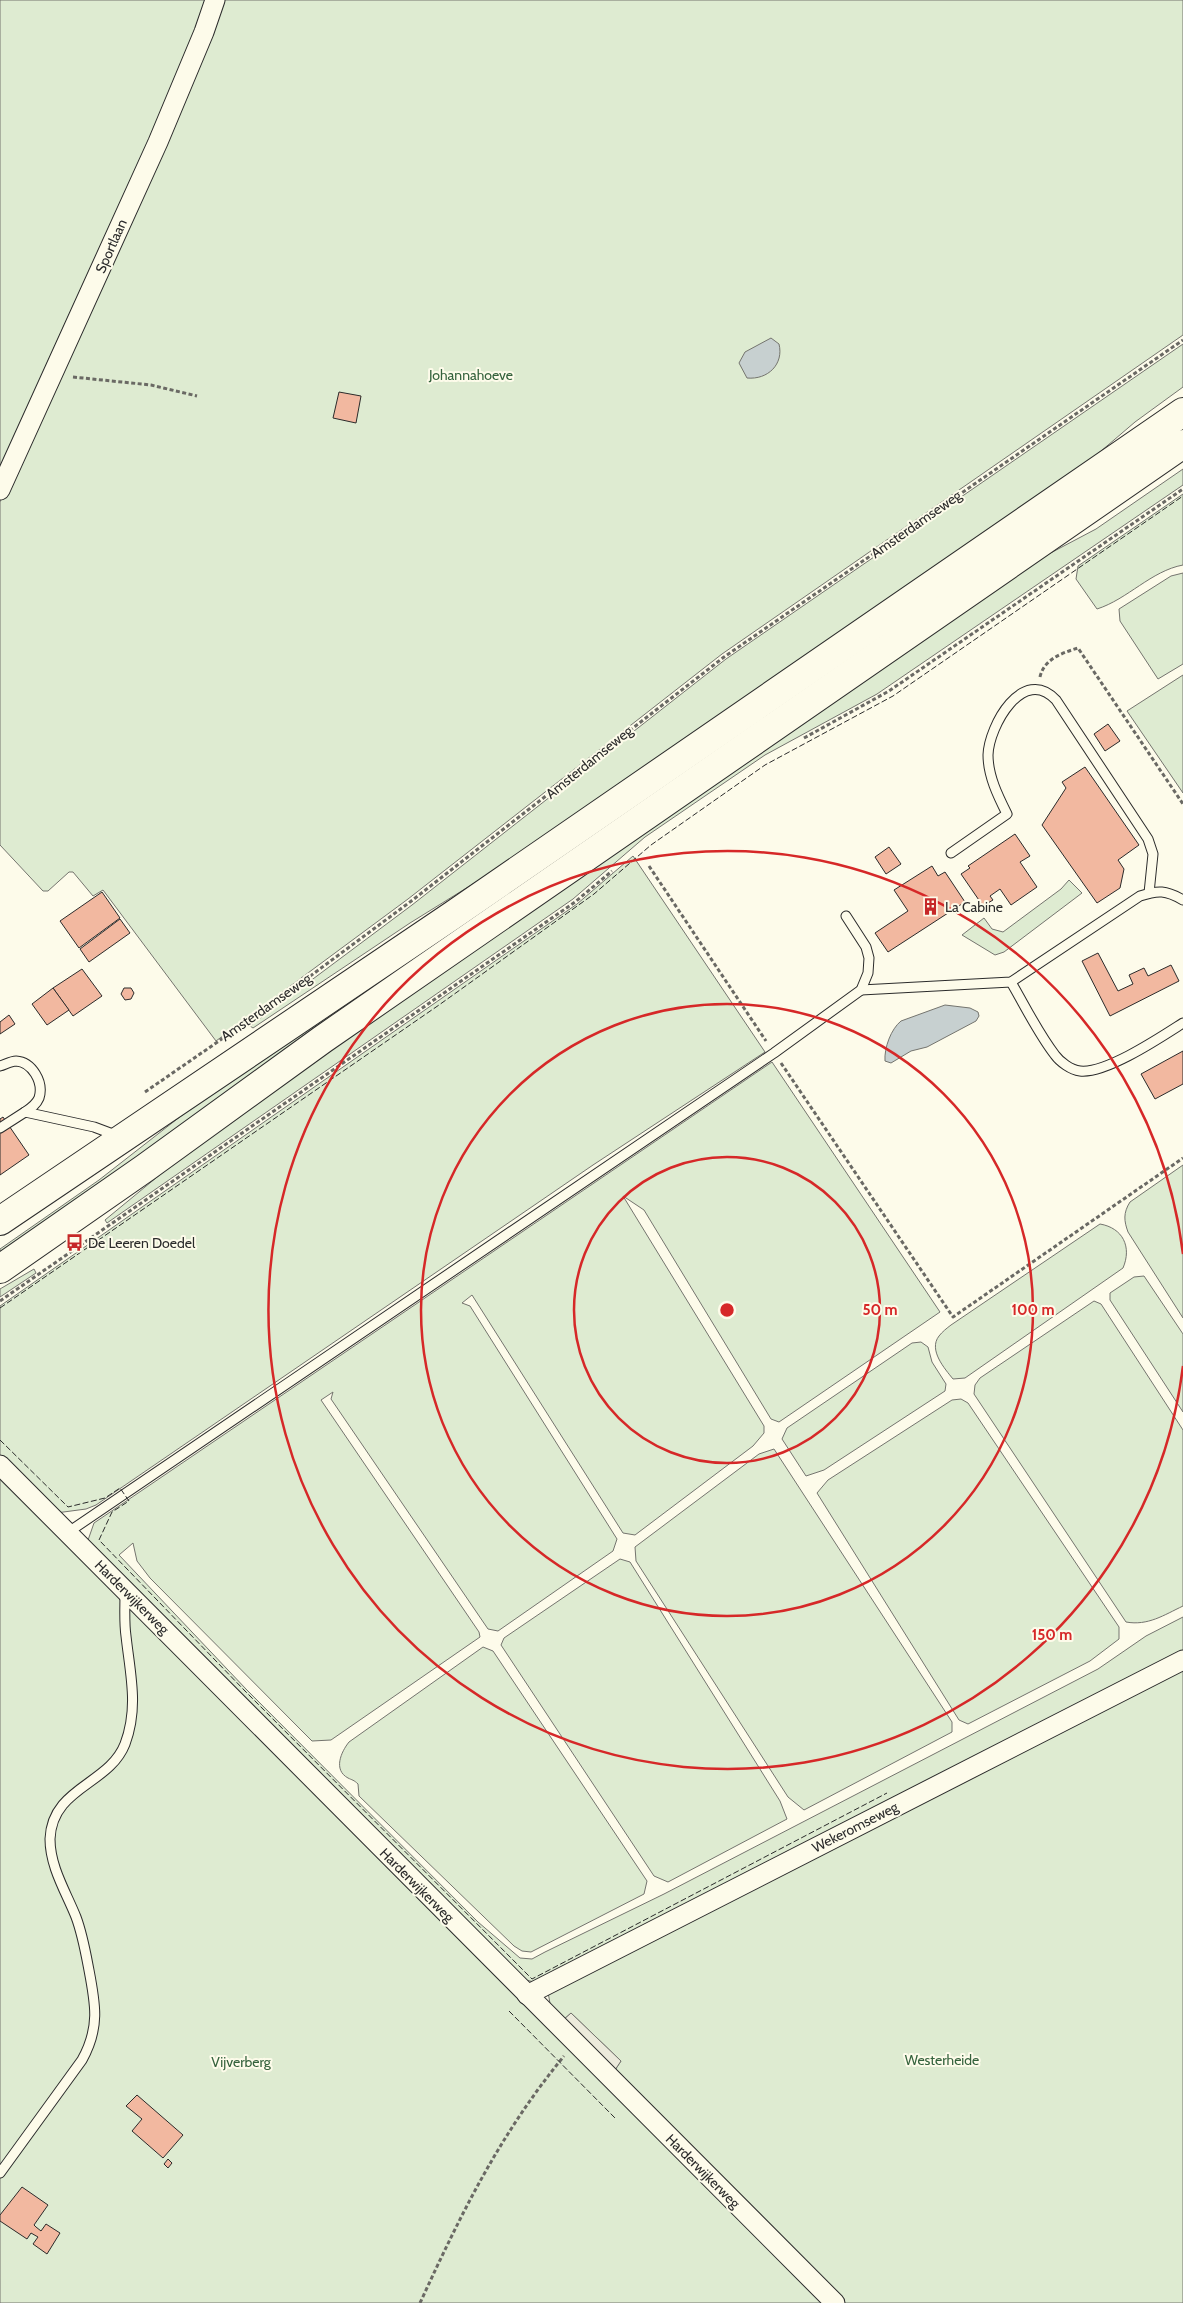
<svg xmlns="http://www.w3.org/2000/svg" width="1183" height="2303" font-family="Cabin,sans-serif">
<style>
.green{fill:#deebd1;stroke:#74746e}
.parking{fill:#eceadb;stroke:#74746e}
.water{fill:#c7d0d0;stroke:#74746e}
.building{fill:#f2b8a0;stroke:#2b2b2b}
.lines{fill:none;stroke-linecap:round;stroke-linejoin:round}
.service-casing{stroke:#2b2b2b;stroke-width:11}
.minor-casing{stroke:#2b2b2b;stroke-width:21}
.primary-casing{stroke:#2b2b2b;stroke-width:30}
.path{stroke:#6a6964;stroke-width:3;stroke-dasharray:4 2.5;stroke-linecap:butt}
.service{stroke:#fdfbea;stroke-width:9}
.minor{stroke:#fdfbea;stroke-width:19}
.primary{stroke:#fdfbea;stroke-width:28}
.fence{stroke:#2b2b2b;stroke-width:1;stroke-dasharray:6 2.5;stroke-linecap:butt}
.ring{fill:none;stroke:#d62828;stroke-width:2.5}
.labels{text-anchor:middle;stroke-width:4;stroke-linejoin:round;paint-order:stroke}
.street-label{font-size:14px;fill:#2b2b2b;stroke:#fdfbea}
.park-label{font-size:14px;fill:#34623c;stroke:#fdfbea}
.poi-label{font-size:14px;fill:#2b2b2b;stroke:#fdfbea;text-anchor:start}
.centre{fill:#d62828;stroke:#fdfbea;stroke-width:2.5}
.ring-label{font-size:15px;text-anchor:middle;font-weight:bold;fill:#d62828;stroke:#fdfbea;stroke-width:4;stroke-linejoin:round;paint-order:stroke}
</style>
<rect width="100%" height="100%" fill="#fdfbea"/>
<!-- green -->
<g class="green">
<path d="M0 0H209L199 30 43 372 37 398 0 478Z"/>
<path d="M220 0H1183V335L722 654 408 899 216 1041 103 890 93 896 73 872H69L48 891H43L0 845V502L47 399Z"/>
<path d="M1183 344V387L1135 422 1073 475 510 861 410 923 253 1028 250 1026 412 905 726 659Z"/>
<path d="M1183 426V431L0 1256V1249L99 1180 204 1098Z"/>
<path d="M1183 469V485L877 694 765 755 645 837 573 899 107 1223 105 1220 185 1154 313 1061 1024 567 1096 529Z"/>
<path d="M1183 494V565C1151 571 1128 599 1097 609L1076 579 1078 566Z"/>
<path d="M1183 573V664L1158 679 1120 621 1119 609 1171 576Z"/>
<path d="M1183 675V793L1127 711Z"/>
<path d="M633 856 765 1052 593 1165 96 1505 86 1509 56 1513 0 1455V1306L577 904Z"/>
<path d="M1069 880 1082 893 1004 952 995 955 962 935 984 918 992 929 1003 932 1061 889Z"/>
<path d="M772 1062 940 1312 779 1422 771 1419 644 1210 623 1196 764 1426V1433L753 1446 635 1535 623 1533 472 1295 462 1303 470 1306 617 1539 613 1551 498 1631 488 1629 331 1399 333 1392 321 1400 479 1632 480 1637 331 1740 312 1741 301 1730 150 1578 137 1561 133 1543 119 1555 246 1689 478 1922 520 1958 532 1959 545 1952 664 1894 1098 1669 1146 1636 1183 1617V1655L538 1983 522 1979 87 1543 94 1523Z"/>
<path d="M1183 1165V1318L1128 1232C1124 1221 1123 1213 1130 1202Z"/>
<path d="M1100 1224C1123 1228 1132 1247 1123 1268L965 1378 953 1379C945 1369 928 1350 939 1336 942 1332 947 1328 951 1325Z"/>
<path d="M34 1269 36 1273 0 1297V1289Z"/>
<path d="M1144 1276 1183 1334V1412L1110 1300V1293L1134 1277Z"/>
<path d="M1094 1301 1101 1304 1183 1430V1606C1164 1615 1148 1626 1126 1622L974 1394 975 1385 980 1378Z"/>
<path d="M921 1342 928 1347 932 1362 946 1384 945 1391 824 1470 806 1476 782 1439 787 1428 912 1343Z"/>
<path d="M961 1399 968 1403 1119 1627V1639L1090 1661 968 1724 959 1720 817 1493 828 1480 952 1400Z"/>
<path d="M774 1449 952 1722V1732L804 1810 788 1797 636 1561 635 1547 759 1454Z"/>
<path d="M0 1475 827 2303H0Z"/>
<path d="M620 1559 630 1562 780 1801 787 1819 668 1882 654 1876 501 1645 504 1638Z"/>
<path d="M483 1647 493 1651 647 1881 644 1894 531 1952 522 1951 514 1946 359 1796 358 1784C354 1780 352 1780 348 1778 333 1770 341 1752 349 1742Z"/>
<path d="M1183 1665V2303H843L613 2073 621 2061 571 2013 561 2022 551 2009 548 1992Z"/>
</g>
<!-- parking -->
<path class="parking" d="M571 2013 621 2061 613 2073 561 2022Z"/>
<!-- water -->
<g class="water">
<path d="M771 338 779 344C784 364 768 380 747 378L739 363 745 352Z"/>
<path d="M945 1005 970 1008 978 1012 979 1016 976 1021 927 1047 911 1051 891 1063 885 1061C884 1048 891 1029 901 1021Z"/>
</g>
<!-- building -->
<g class="building">
<path d="M339 392 361 396 356 423 333 418Z"/>
<path d="M1108 724 1120 741 1105 751 1094 734Z"/>
<path d="M1085 767 1139 845 1118 860 1124 869 1120 888 1097 903 1042 825 1066 788 1062 782Z"/>
<path d="M1015 834 1030 856 1020 862 1037 887 1011 905 1000 889 990 896 993 900 983 906 961 874 970 868 968 866Z"/>
<path d="M889 847 901 864 886 874 875 857Z"/>
<path d="M932 866 938 876 945 872 965 902 888 952 875 933 908 911 894 890Z"/>
<path d="M102 892 120 918 79 948 60 921Z"/>
<path d="M120 919 130 933 89 962 80 949Z"/>
<path d="M1098 953 1118 991 1133 984 1129 975 1144 968 1148 976 1171 965 1179 981 1110 1016 1082 961Z"/>
<path d="M82 969 102 996 73 1016 53 988Z"/>
<path d="M53 988 69 1010 47 1025 32 1004Z"/>
<path d="M124 988H131L134 993 131 999 125 1000 121 994Z"/>
<path d="M9 1015 15 1024 0 1034V1022Z"/>
<path d="M1183 1051V1084L1155 1099 1141 1074Z"/>
<path d="M3 1117 29 1155 0 1175V1119Z"/>
<path d="M137 2095 183 2135 163 2158 132 2131 142 2119 126 2106Z"/>
<path d="M168 2159 172 2163 168 2168 164 2164Z"/>
<path d="M22 2187 48 2205 34 2225 36 2227 41 2231 46 2224 60 2233 47 2254 33 2244 38 2237 31 2233 27 2239 0 2221V2215Z"/>
</g>
<g class="lines">
<defs>
<g id="service">
<path d="M951 853 1007 814C998 796 988 776 988 755 989 726 1023 665 1056 700L1148 839 1153 854 1149 893"/>
<path d="M1011 982C1025 1006 1038 1033 1055 1055 1060 1062 1071 1070 1080 1071 1106 1074 1161 1037 1183 1023"/>
<path d="M861 990 1011 982 1140 896C1158 890 1166 890 1183 900"/>
<path d="M0 1066C4 1065 11 1061 16 1061 32 1062 44 1082 39 1098 36 1105 31 1108 25 1112"/>
<path d="M0 1128 25 1112 94 1127 118 1136"/>
<path d="M67 1533 774 1053 861 990 868 973 869 958 866 947 846 916"/>
<path d="M0 2173 82 2060C101 2026 95 2002 88 1965 85 1949 82 1933 76 1917 66 1892 50 1867 50 1839 52 1787 109 1785 125 1744 139 1707 130 1673 126 1636 124 1622 125 1608 125 1594"/>
</g>
<g id="minor">
<path d="M0 490 158 142 204 32 215 0"/>
<path d="M0 1465 835 2303"/>
<path d="M527 1995 1183 1660"/>
</g>
<g id="primary">
<path d="M0 1221 453 915 1183 412"/>
<path d="M0 1269 145 1168 323 1039 1183 444"/>
</g>
</defs>
<!-- service casing -->
<use href="#service" class="service-casing"/>
<!-- minor casing -->
<use href="#minor" class="minor-casing"/>
<!-- primary casing -->
<use href="#primary" class="primary-casing"/>
<!-- path -->
<g class="path">
<path d="M73 377 151 385 197 396"/>
<path d="M1040 677C1044 659 1062 653 1078 648L1183 804"/>
<path d="M804 738 889 691 1183 489"/>
<path d="M649 866 766 1041"/>
<path d="M781 1063 953 1317 1183 1158"/>
<path d="M145 1092 274 1003 410 902 724 657 1183 340"/>
<path d="M0 1301 575 902 612 871"/>
<path d="M420 2303C462 2212 500 2134 564 2056"/>
</g>
<!-- service -->
<use href="#service" class="service"/>
<!-- minor -->
<use href="#minor" class="minor"/>
<!-- primary -->
<use href="#primary" class="primary"/>
<!-- fence -->
<g class="fence">
<path d="M0 1308 439 1005 594 894 651 845 765 765 893 696 1183 496"/>
<path d="M0 1440 68 1507 105 1498 120 1488 129 1501 112 1512 99 1540 245 1691 532 1979 887 1793"/>
<path d="M509 2011 616 2119"/>
</g>
</g>
<!-- distance rings -->
<g class="ring">
<circle cx="727" cy="1310" r="153"/>
<circle cx="727" cy="1310" r="306"/>
<path d="M1183 1366A459 459 0 1 1 1183 1254"/>
</g>
<!-- icons -->
<defs>
<symbol id="building-bare" viewBox="-9 -9 18 18"><path d="M-4-6H4V6H1V3H-1V6H-4ZM-2.5-4.3h1.7v1.8h-1.7ZM.8-4.3h1.7v1.8H.8ZM-2.5-1h1.7V.8h-1.7ZM.8-1h1.7V.8H.8Z" fill="#c62828" stroke="#fdfbea" stroke-width="2.5" paint-order="stroke"/></symbol>
<symbol id="bus-bare" viewBox="-9 -9 18 18"><path d="M-5-6H5V4H4V6H2V4H-2V6H-4V4H-5ZM-3.5-4V0h7V-4ZM-3.5 1.2v1.5H-2V1.2ZM2 1.2v1.5H3.5V1.2Z" fill="#c62828" stroke="#fdfbea" stroke-width="2.5" paint-order="stroke"/></symbol>
</defs>
<g fill-rule="evenodd">
<use href="#building-bare" x="918" y="894" width="25" height="25"/>
<use href="#bus-bare" x="62" y="1230" width="25" height="25"/>
</g>
<g class="labels">
<!-- street labels -->
<g class="street-label">
<text transform="translate(111 246) rotate(-66)" y="5">Sportlaan</text>
<text transform="translate(916 524) rotate(-35)" y="5">Amsterdamseweg</text>
<text transform="translate(589 762) rotate(-39)" y="5">Amsterdamseweg</text>
<text transform="translate(266 1007) rotate(-35)" y="5">Amsterdamseweg</text>
<text transform="translate(132 1597) rotate(45)" y="5">Harderwijkerweg</text>
<text transform="translate(855 1827) rotate(-27)" y="5">Wekeromseweg</text>
<text transform="translate(417 1885) rotate(45)" y="5">Harderwijkerweg</text>
<text transform="translate(703 2171) rotate(45)" y="5">Harderwijkerweg</text>
</g>
<!-- park labels -->
<g class="park-label">
<text x="471" y="380">Johannahoeve</text>
<text x="942" y="2065">Westerheide</text>
<text x="241" y="2067">Vijverberg</text>
</g>
<!-- poi labels -->
<g class="poi-label">
<text x="945" y="912">La Cabine</text>
<text x="88" y="1248">De Leeren Doedel</text>
</g>
</g>
<circle cx="727" cy="1310" r="8" class="centre"/>
<g class="ring-label">
<text x="880" y="1315">50 m</text>
<text x="1033" y="1315">100 m</text>
<text x="1052" y="1640">150 m</text>
</g>
</svg>
